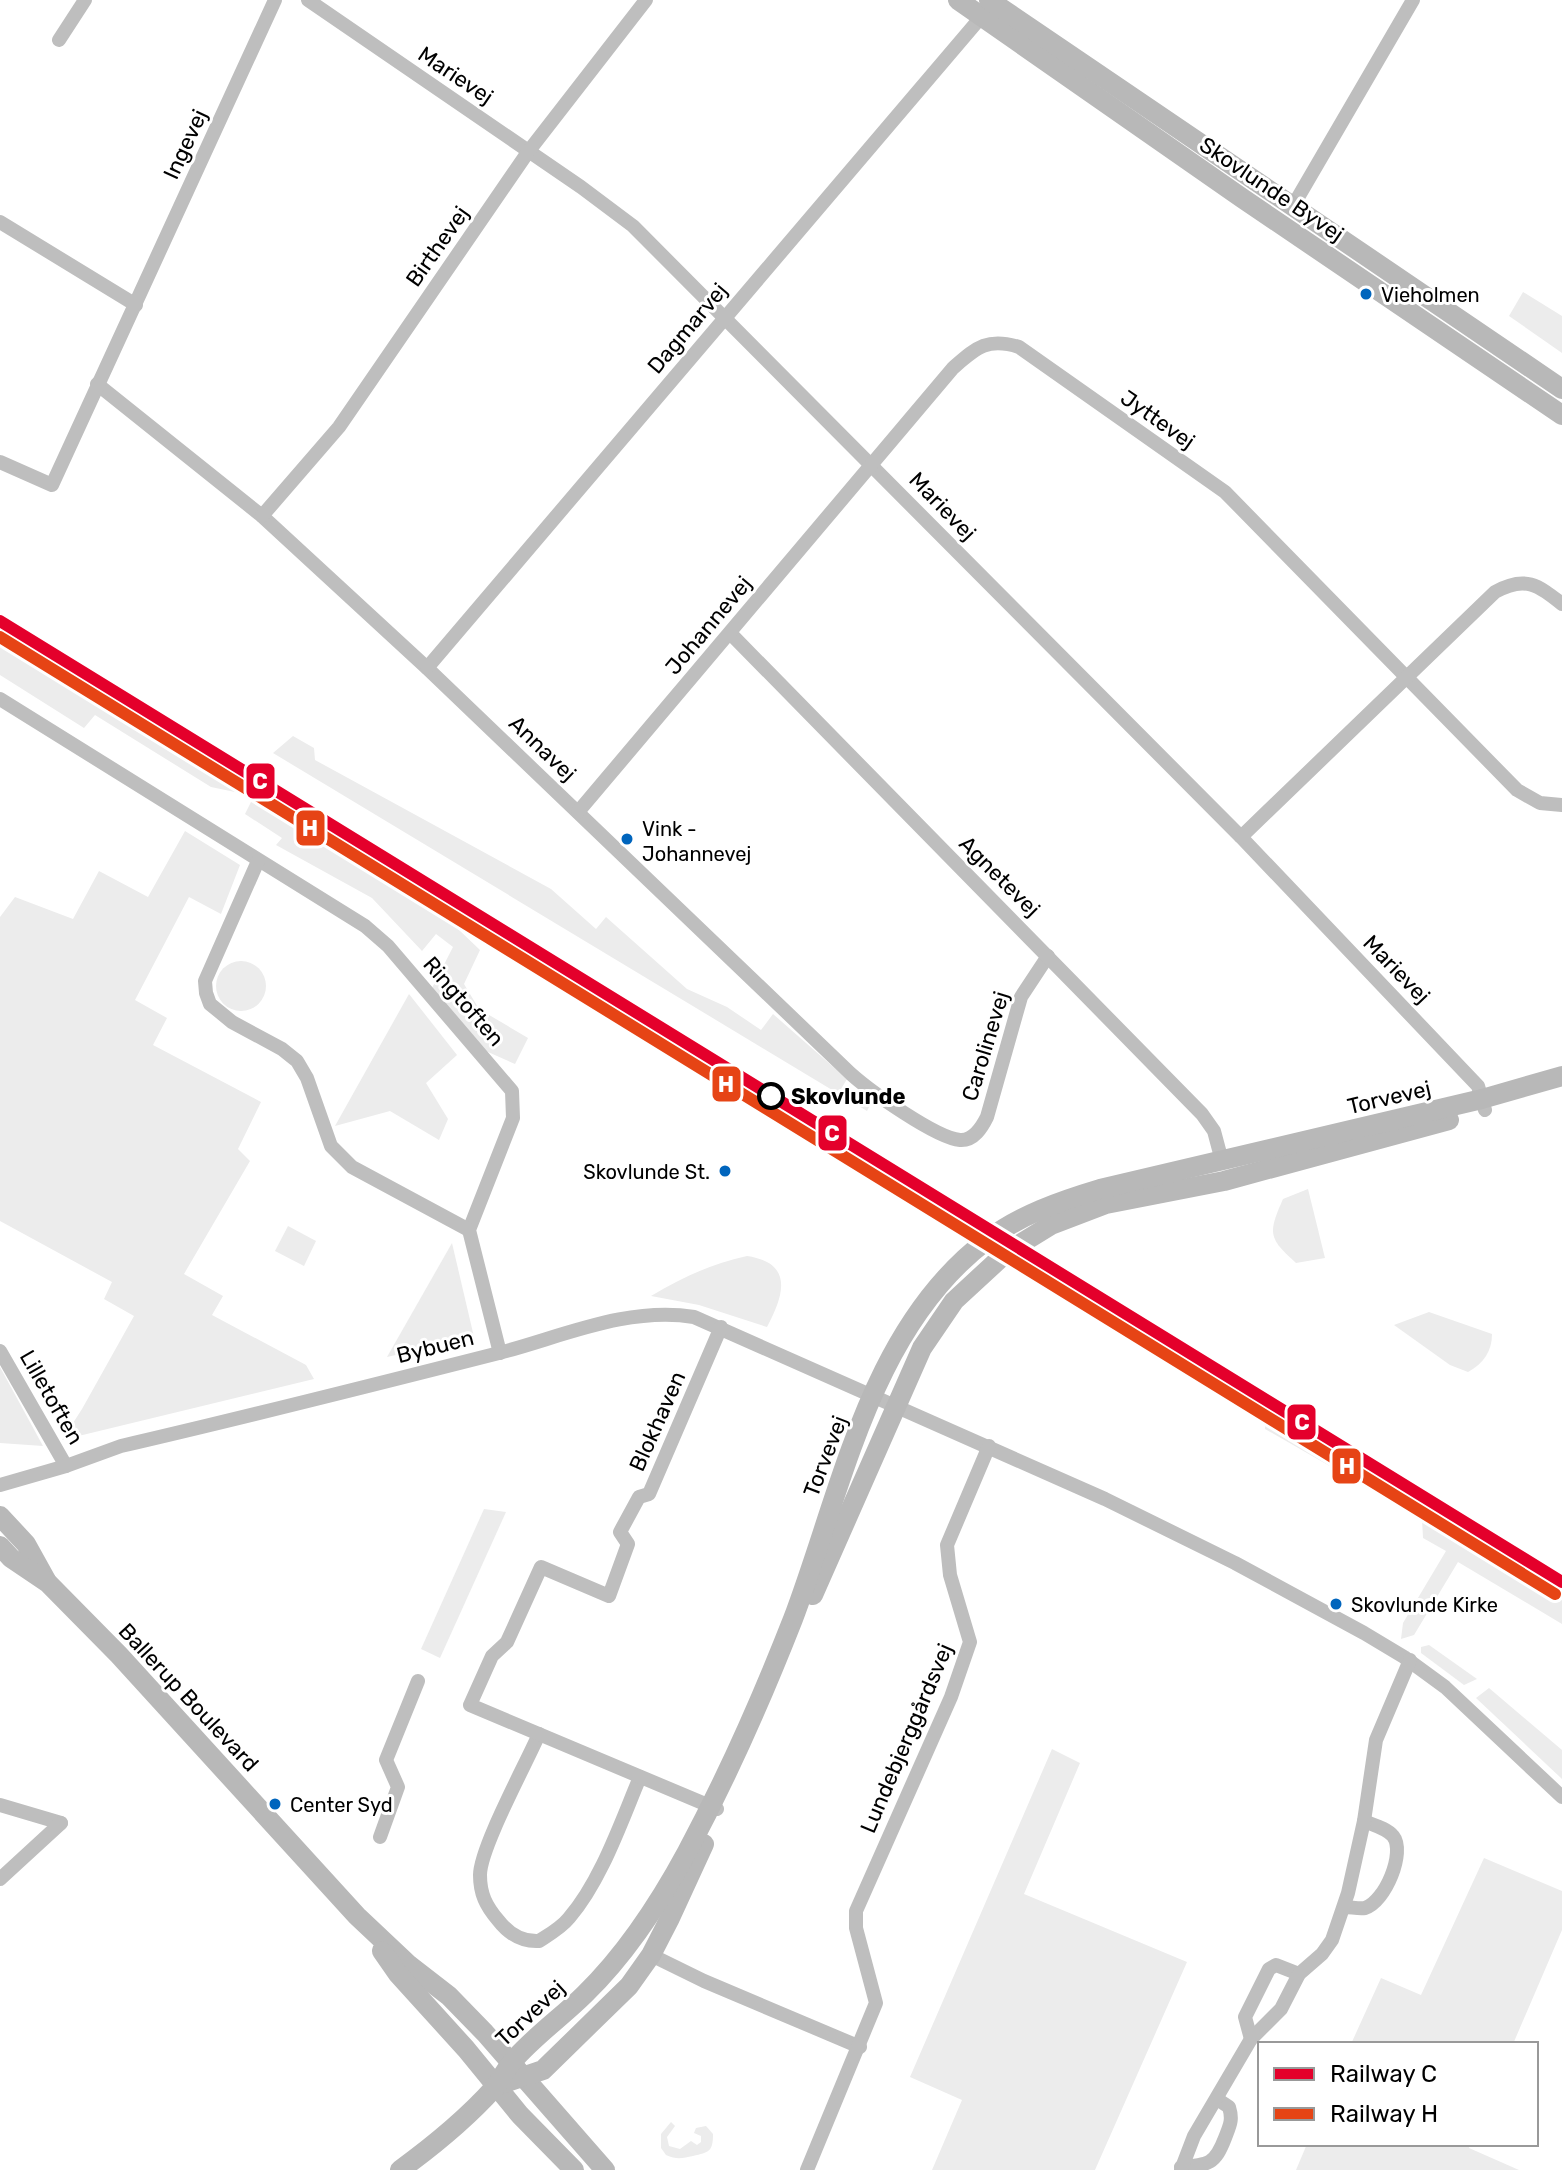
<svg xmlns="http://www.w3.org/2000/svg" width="1562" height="2170" font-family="Rubik,sans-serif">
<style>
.green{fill:#ececec}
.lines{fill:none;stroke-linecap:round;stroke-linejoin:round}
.street{stroke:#bebebe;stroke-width:14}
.secondary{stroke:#b8b8b8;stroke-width:20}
.rail-1-casing{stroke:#fff;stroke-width:18}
.rail-2-casing{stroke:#fff;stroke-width:18}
.rail-1{stroke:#e4002b;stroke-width:12}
.rail-2{stroke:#e64415;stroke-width:12}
.bus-dot{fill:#0065bd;stroke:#fff;stroke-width:3}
.stop-dot{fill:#fff;stroke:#000;stroke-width:4}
.labels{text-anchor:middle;stroke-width:6;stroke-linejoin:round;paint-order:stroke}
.bus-label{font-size:20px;fill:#000;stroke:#fff;text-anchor:start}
.street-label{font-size:22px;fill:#000;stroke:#fff}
.stop-label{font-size:22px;font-weight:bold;fill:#000;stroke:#fff;text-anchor:start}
.line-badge{stroke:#fff;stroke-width:3}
.badge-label{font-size:22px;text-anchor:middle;font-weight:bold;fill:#fff}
</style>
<rect width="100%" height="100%" fill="#fff"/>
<!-- green -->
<g class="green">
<path d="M1523 292 1562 316V353L1509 316Z"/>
<path d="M0 632 412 885 480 950 464 984 479 1009 528 1038 515 1064 479 1048 432 988 453 947 436 934 422 951 372 898 276 845 282 838 245 814 254 796 211 787 95 715 84 728 0 675Z"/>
<path d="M293 736 314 748 315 760 551 889 596 929 606 917 687 989 727 1007 761 1030 773 1014 847 1079 841 1089 869 1107 867 1111 273 753Z"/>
<path d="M185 831 240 865 221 914 189 897 135 1000 167 1018 153 1045 261 1102 238 1149 250 1161 184 1274 223 1296 212 1315 306 1365 314 1379 62 1440 82 1409 134 1316 104 1299 112 1282 0 1221V917L15 897 73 919 99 871 148 897Z"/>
<circle cx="241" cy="986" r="25"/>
<path d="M409 994 457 1055 426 1083 448 1119 439 1140 390 1111 335 1126Z"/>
<path d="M1308 1189 1325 1258 1296 1263C1268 1238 1268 1233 1283 1199Z"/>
<path d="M288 1226 316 1241 304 1266 275 1251Z"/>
<path d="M452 1243 474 1337 387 1357Z"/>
<path d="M747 1256C794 1263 784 1295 767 1327L699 1305 651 1296C683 1277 711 1264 747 1256Z"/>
<path d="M1429 1312 1492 1334C1492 1351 1484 1363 1468 1372L1450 1365 1394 1325Z"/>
<path d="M0 1367 43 1446 0 1443Z"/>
<path d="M1266 1412 1562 1596V1624L1458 1562 1414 1635 1401 1639 1403 1623 1446 1551 1423 1538 1422 1519 1265 1429Z"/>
<path d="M484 1509 506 1512 440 1658 421 1649Z"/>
<path d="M1429 1645 1477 1679 1464 1685 1421 1653V1647Z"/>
<path d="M1489 1688 1562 1750V1779L1476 1698Z"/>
<path d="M1052 1749 1080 1763 1024 1894 1187 1962 1095 2170H932L962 2100 910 2077Z"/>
<path d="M1484 1858 1562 1891V1930L1513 2044H1351L1381 1978 1421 1995Z"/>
<path d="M671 2122 675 2126 667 2137 669 2146 680 2149 691 2141 697 2145 701 2142V2136L694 2133 696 2128 706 2126 713 2134C713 2152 709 2152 693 2156 683 2158 677 2160 666 2155L661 2148V2134Z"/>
<path d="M1307 2144H1470L1469 2148 1519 2170H1296Z"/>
</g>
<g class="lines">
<!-- street -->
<g class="street">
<path d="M308 0 581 187 633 226 1241 837 1478 1086 1485 1110"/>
<path d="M59 40 85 0"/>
<path d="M1293 206 1413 0"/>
<path d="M0 222 136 305"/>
<path d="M97 384 262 516 427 668 851 1074C870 1091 936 1138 960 1140 974 1141 982 1127 987 1117L1021 997 1048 956"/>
<path d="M0 462 52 485 275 0"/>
<path d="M262 516 339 427 528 152 646 0"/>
<path d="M730 633 1202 1114 1214 1131 1222 1161"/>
<path d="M427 668 982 16"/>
<path d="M0 699 365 926 388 946 512 1091 513 1118 469 1230 500 1353"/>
<path d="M578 812 953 368C976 348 987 337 1019 347L1225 492 1517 790 1540 803 1562 805"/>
<path d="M1241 837 1495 592C1525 575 1538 585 1562 604"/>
<path d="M258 861 205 981 206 993 210 1004 232 1022 282 1049 297 1061 307 1078 331 1146 352 1167 469 1230"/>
<path d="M0 1351 66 1466"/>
<path d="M0 1485 66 1466 121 1446C247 1417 373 1385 499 1353 561 1337 628 1306 694 1317L1105 1499 1235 1563 1364 1633 1404 1657 1445 1687 1562 1797"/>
<path d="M539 1734C526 1764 480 1848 480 1875 480 1894 486 1906 498 1920 508 1933 522 1942 539 1941 550 1934 561 1928 569 1918 601 1881 621 1822 640 1777"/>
<path d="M0 1805 61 1823"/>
<path d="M717 1809 470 1705 492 1656 507 1642 541 1567 609 1596 628 1544 620 1532 639 1497 649 1494 721 1327"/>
<path d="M380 1837 398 1787 386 1760 418 1681"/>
<path d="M0 1879 61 1823"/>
<path d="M1345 1907C1351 1907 1359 1909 1365 1908 1385 1902 1406 1852 1393 1836 1386 1828 1373 1825 1364 1821"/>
<path d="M651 1955 704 1981 860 2047"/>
<path d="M1251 2039 1245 2017 1269 1969 1276 1965 1299 1974"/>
<path d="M1181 2167C1209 2165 1215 2164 1225 2138 1230 2125 1233 2120 1229 2107L1217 2099"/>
<path d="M807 2170 876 2003 856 1928V1911L951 1697 970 1642 950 1575 947 1545 989 1446"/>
<path d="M1181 2170 1194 2136 1251 2039 1281 2009 1299 1974 1322 1954 1332 1940 1348 1893 1364 1821 1376 1740 1410 1660"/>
</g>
<!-- secondary -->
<g class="secondary">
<path d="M958 0 1242 198 1562 415"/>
<path d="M989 0 1562 389"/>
<path d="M0 1516 26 1544 46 1580"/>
<path d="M0 1546 11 1558 48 1583 119 1655 357 1916 409 1965 449 1996 485 2033 605 2170"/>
<path d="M813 1595 922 1348 954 1301 1007 1252 1051 1225 1106 1204 1224 1181 1449 1120"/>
<path d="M382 1951 398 1974 466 2049 520 2115 574 2170"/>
<path d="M495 2086 543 2070 629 1986 651 1955 669 1920 704 1844"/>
<path d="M400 2170C433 2146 467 2118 494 2088 501 2080 505 2070 512 2062 533 2037 562 2017 585 1994 626 1954 660 1902 687 1852 727 1777 762 1698 793 1619 842 1490 870 1328 987 1240 1020 1215 1060 1201 1100 1189L1482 1099 1562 1076"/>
</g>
<defs>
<path id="rail-1" d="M0 621 1562 1582"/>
<path id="rail-2" d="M0 637 1555 1594"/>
</defs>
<!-- rail-1 casing -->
<use href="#rail-1" class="rail-1-casing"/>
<!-- rail-2 casing -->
<use href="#rail-2" class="rail-2-casing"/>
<!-- rail-1 -->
<use href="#rail-1" class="rail-1"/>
<!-- rail-2 -->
<use href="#rail-2" class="rail-2"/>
</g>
<!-- markers -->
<g class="bus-dot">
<circle cx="1366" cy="294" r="7"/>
<circle cx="627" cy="839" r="7"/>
<circle cx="725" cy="1171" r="7"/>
<circle cx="1336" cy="1604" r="7"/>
<circle cx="275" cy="1804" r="7"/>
</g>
<circle class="stop-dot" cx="771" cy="1096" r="12"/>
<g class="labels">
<!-- bus labels -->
<g class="bus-label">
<text x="1381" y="302">Vieholmen</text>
<text x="642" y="836">Vink -<tspan x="642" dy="25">Johannevej</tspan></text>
<text x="710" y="1179" text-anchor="end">Skovlunde St.</text>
<text x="1351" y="1612">Skovlunde Kirke</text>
<text x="290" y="1812">Center Syd</text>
</g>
<!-- street labels -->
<g class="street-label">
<text transform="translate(456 75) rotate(34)" y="8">Marievej</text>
<text transform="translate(185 144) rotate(-65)" y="8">Ingevej</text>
<text transform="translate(1272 189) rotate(34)" y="8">Skovlunde Byvej</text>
<text transform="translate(437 246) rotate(-55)" y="8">Birthevej</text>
<text transform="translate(687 328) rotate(-50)" y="8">Dagmarvej</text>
<text transform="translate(1158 419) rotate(35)" y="8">Jyttevej</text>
<text transform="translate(943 506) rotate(46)" y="8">Marievej</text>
<text transform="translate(708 625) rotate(-50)" y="8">Johannevej</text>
<text transform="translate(543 748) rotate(44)" y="8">Annavej</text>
<text transform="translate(1000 876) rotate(45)" y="8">Agnetevej</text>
<text transform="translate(1397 969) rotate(46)" y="8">Marievej</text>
<text transform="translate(464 1001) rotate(49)" y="8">Ringtoften</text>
<text transform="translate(985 1046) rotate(-73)" y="8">Carolinevej</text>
<text transform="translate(1389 1097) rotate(-13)" y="8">Torvevej</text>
<text transform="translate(435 1346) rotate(-14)" y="8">Bybuen</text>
<text transform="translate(52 1397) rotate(60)" y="8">Lilletoften</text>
<text transform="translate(657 1421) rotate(-66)" y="8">Blokhaven</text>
<text transform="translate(825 1456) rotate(-69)" y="8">Torvevej</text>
<text transform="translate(189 1697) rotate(47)" y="8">Ballerup Boulevard</text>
<text transform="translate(906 1738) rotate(-67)" y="8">Lundebjerggårdsvej</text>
<text transform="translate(530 2013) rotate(-43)" y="8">Torvevej</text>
</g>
<!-- stop labels -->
<g class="stop-label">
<text x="791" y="1104">Skovlunde</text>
</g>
</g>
<g class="line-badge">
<rect x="245" y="762" width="31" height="38" rx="8" fill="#e4002b"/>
<rect x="295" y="809" width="31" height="38" rx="8" fill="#e64415"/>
<rect x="711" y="1065" width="31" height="38" rx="8" fill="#e64415"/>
<rect x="817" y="1114" width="31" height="38" rx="8" fill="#e4002b"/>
<rect x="1286" y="1403" width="31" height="38" rx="8" fill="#e4002b"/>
<rect x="1331" y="1447" width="31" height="38" rx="8" fill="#e64415"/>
</g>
<g class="badge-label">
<text x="260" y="789">C</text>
<text x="310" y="836">H</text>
<text x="726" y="1092">H</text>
<text x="832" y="1141">C</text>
<text x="1302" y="1430">C</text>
<text x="1347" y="1474">H</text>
</g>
<!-- legend -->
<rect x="1258" y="2042" width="280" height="104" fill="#ffffff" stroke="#999999" stroke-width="2"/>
<rect x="1274" y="2068" width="40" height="12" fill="#e4002b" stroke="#999999" stroke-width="2"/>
<text x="1330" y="2082" font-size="24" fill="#000000">Railway C</text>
<rect x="1274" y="2108" width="40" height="12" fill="#e64415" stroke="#999999" stroke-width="2"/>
<text x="1330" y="2122" font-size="24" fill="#000000">Railway H</text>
</svg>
